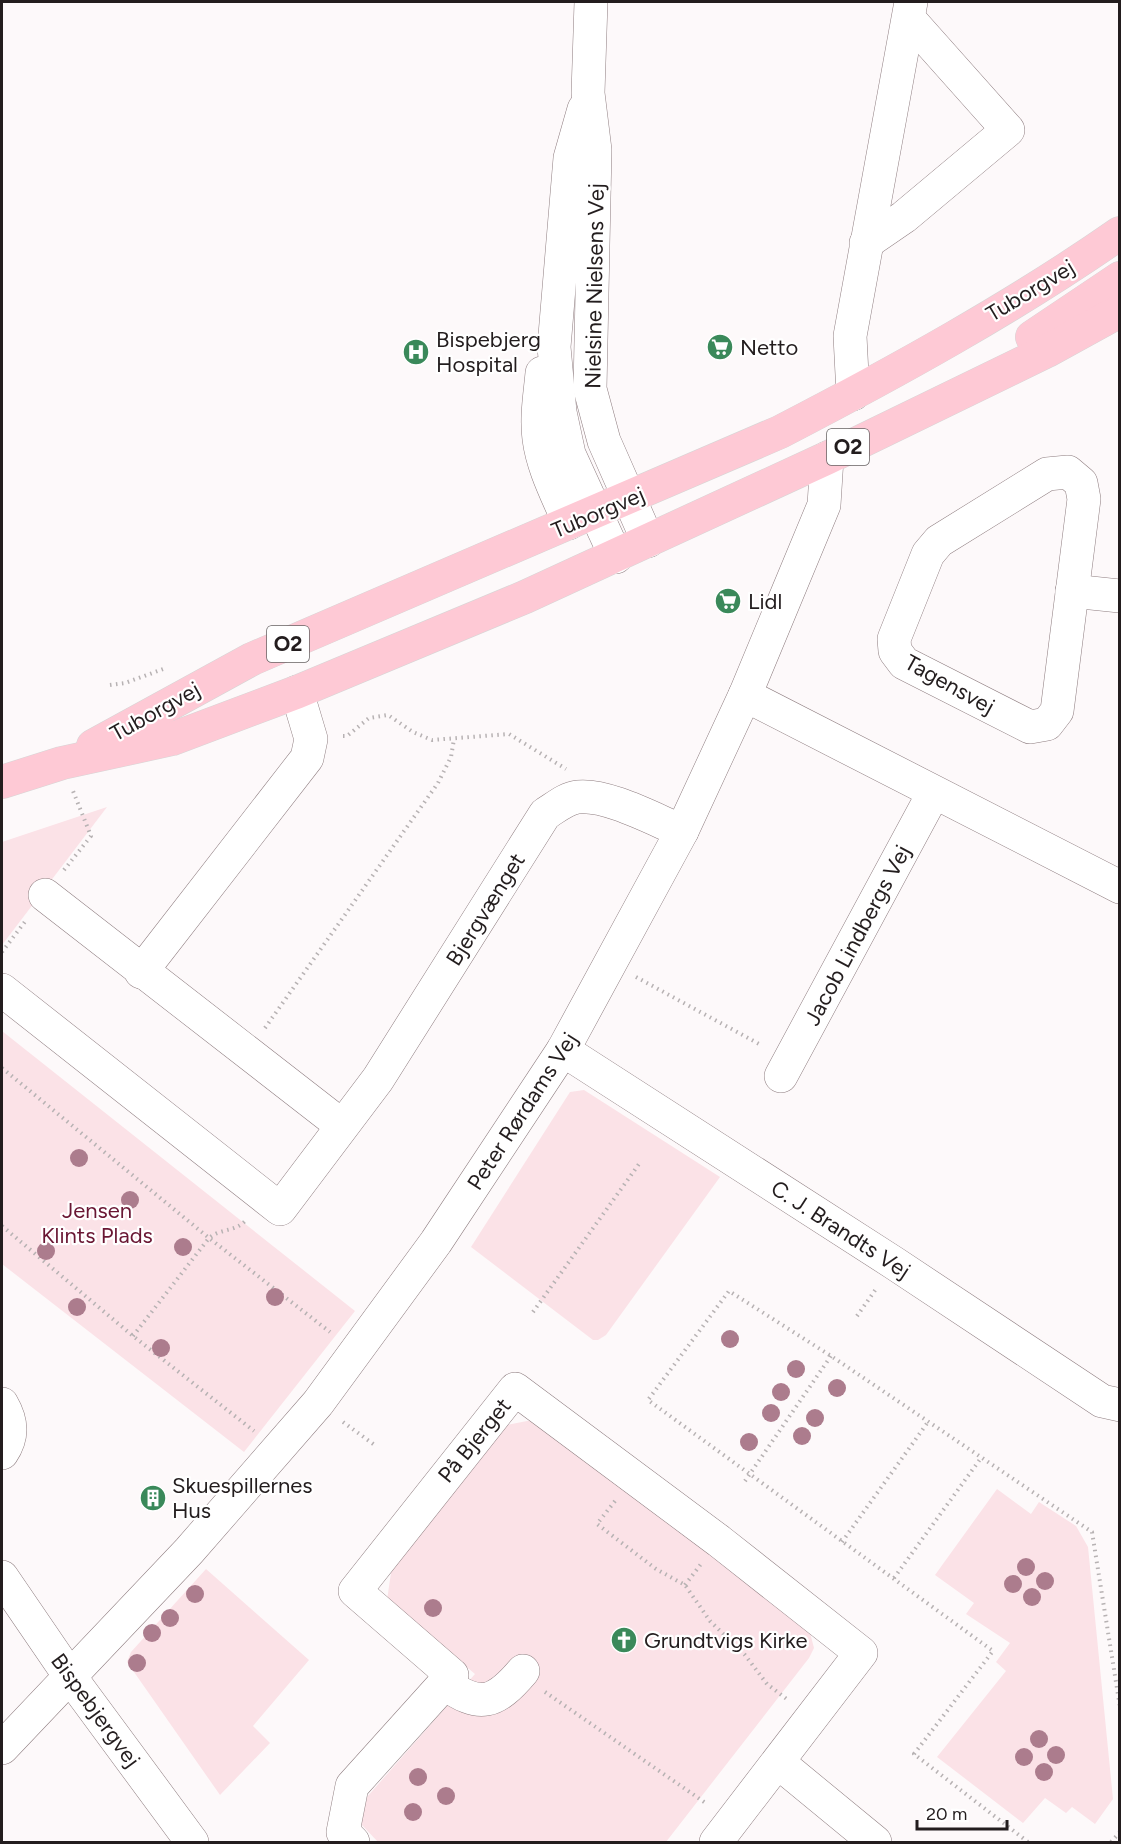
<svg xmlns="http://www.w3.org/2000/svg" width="1121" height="1844" font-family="Figtree,sans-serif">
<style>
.green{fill:#fbe2e7}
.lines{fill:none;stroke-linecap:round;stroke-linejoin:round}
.minor-casing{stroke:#8f7e81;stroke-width:34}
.major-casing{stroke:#d7d6d6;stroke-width:34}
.path{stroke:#b7b2b3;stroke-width:4;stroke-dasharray:1.5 4.5;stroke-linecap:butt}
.minor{stroke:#fff;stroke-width:33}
.major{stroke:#fec9d5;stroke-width:33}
.tree{fill:#ac7c8d}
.labels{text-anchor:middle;stroke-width:4.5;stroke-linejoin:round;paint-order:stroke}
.shield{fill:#fff;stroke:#656162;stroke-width:1.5}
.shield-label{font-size:21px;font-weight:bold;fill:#231d1e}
.street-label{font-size:22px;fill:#231d1e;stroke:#fff}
.poi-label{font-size:22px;fill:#231d1e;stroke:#fff;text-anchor:start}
.park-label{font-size:22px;fill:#691633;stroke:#fff}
</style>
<rect width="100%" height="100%" fill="#fdf9fa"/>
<!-- green -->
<g class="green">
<path d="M107 807 2 945V842Z"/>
<path d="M2 1031 355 1311 244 1452 2 1264Z"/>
<path d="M584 1090 720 1177 606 1335 598 1340H593L471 1247 570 1092Z"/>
<path d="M532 1420 808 1625 814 1648 809 1658 666 1842H378L361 1824 367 1797 475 1674 387 1600 392 1566 502 1426Z"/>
<path d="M997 1489 1031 1514 1039 1502 1076 1526 1088 1547 1113 1799 1095 1824 1072 1807 1066 1813 1045 1798 1023 1823 937 1757 1006 1671 996 1662 1010 1643 966 1614 974 1603 935 1575Z"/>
<path d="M206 1569 309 1660 253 1726 270 1743 220 1795 127 1662 131 1652Z"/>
</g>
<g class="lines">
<defs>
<g id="minor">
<path d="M591 2 588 93 595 150 590 389 604 441 648 541"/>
<path d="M584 109 570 158 554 347 560 412 569 454 616 557"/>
<path d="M866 243 904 217 1008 130 910 20"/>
<path d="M542 373C540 395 536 417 539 439 543 469 558 496 569 523"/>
<path d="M853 394 850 336 911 2"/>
<path d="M1068 472 1081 483 1084 499 1057 711 1047 724 1030 727 904 663 895 651 894 639 928 554 939 541 1047 474Z"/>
<path d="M1072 591 1120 596"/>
<path d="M745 695 1120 887"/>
<path d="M45 895 341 1125"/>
<path d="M141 972 307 758 311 739 297 692"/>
<path d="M2 990 280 1209 378 1079 545 814C555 808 566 798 578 797 608 794 655 820 682 831"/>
<path d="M563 1050 894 1263 1102 1401 1120 1405"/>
<path d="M781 1076 933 794"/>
<path d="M2 1404C12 1421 13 1437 2 1453"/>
<path d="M2 1577 71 1678 192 1842"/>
<path d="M444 1683C480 1709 495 1704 523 1671"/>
<path d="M2 1748 189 1551 318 1403 436 1242 563 1050 682 831 745 695 824 505 827 458"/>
<path d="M779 1763 875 1842"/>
<path d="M353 1842 343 1832 352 1786 452 1675 355 1591 515 1389 719 1541 861 1653 716 1842"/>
</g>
<g id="major">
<path d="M1032 337 1120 278"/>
<path d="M93 746 252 659 780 432C894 373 1014 307 1120 233"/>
<path d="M2 782 62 763 172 739 297 692 525 597 827 458 1047 351 1120 311"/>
</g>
</defs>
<!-- minor casing -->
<use href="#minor" class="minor-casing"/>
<!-- major casing -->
<use href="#major" class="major-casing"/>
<!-- path -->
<g class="path">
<path d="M110 685 125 683 166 668"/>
<path d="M343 736H347L369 718 388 715 413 732 432 740 509 734 566 769"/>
<path d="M64 870 91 836 73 791"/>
<path d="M2 952 27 919"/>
<path d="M636 977 761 1045"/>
<path d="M265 1028 438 783 451 757 454 739"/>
<path d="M2 1068 209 1238 330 1332"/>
<path d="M2 1226 133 1336 254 1431"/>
<path d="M533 1312 639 1164"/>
<path d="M857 1316 876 1289"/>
<path d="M133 1336 209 1238C221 1228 236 1232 246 1220"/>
<path d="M343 1422 376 1446"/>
<path d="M745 1481 833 1353"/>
<path d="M615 1501 597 1524 656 1569 685 1585 710 1621 745 1655 767 1684 788 1700"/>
<path d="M842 1542 928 1422"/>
<path d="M894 1578 981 1458"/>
<path d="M685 1585 701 1564"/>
<path d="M545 1692 707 1804"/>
<path d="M1028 1842 914 1754 993 1651 648 1400 729 1291 831 1356 1092 1532 1120 1707"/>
<path d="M1111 1842 1120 1832"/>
</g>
<!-- minor -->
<use href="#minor" class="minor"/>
<!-- major -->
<use href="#major" class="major"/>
</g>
<!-- trees -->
<g class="tree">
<circle cx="79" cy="1158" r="9"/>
<circle cx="130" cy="1200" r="9"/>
<circle cx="183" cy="1247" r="9"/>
<circle cx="46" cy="1251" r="9"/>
<circle cx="275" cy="1297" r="9"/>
<circle cx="77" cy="1307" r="9"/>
<circle cx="730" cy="1339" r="9"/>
<circle cx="161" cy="1348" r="9"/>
<circle cx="796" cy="1369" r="9"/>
<circle cx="837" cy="1388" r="9"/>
<circle cx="781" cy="1392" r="9"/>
<circle cx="771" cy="1413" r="9"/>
<circle cx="815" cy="1418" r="9"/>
<circle cx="802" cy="1436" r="9"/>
<circle cx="749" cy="1442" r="9"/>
<circle cx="1026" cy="1567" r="9"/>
<circle cx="1045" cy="1581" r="9"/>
<circle cx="1013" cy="1584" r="9"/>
<circle cx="195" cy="1594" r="9"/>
<circle cx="1032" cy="1597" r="9"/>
<circle cx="433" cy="1608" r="9"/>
<circle cx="170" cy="1618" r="9"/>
<circle cx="152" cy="1633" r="9"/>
<circle cx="137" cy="1663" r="9"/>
<circle cx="1039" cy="1739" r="9"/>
<circle cx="1056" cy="1755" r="9"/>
<circle cx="1024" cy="1757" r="9"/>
<circle cx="1044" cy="1772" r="9"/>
<circle cx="418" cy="1777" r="9"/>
<circle cx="446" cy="1796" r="9"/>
<circle cx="413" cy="1812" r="9"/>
</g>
<!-- icons -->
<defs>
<symbol id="supermarket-disc" viewBox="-11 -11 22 22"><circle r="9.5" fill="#3a895a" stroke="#fff"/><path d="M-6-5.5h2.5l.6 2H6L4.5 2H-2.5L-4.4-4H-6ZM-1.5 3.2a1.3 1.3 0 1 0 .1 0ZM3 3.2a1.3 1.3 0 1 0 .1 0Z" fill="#fff"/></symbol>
<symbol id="hospital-disc" viewBox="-11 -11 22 22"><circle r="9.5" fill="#3a895a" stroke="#fff"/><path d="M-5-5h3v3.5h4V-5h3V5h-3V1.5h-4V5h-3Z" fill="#fff"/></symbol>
<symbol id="building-disc" viewBox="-11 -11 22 22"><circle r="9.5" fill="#3a895a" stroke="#fff"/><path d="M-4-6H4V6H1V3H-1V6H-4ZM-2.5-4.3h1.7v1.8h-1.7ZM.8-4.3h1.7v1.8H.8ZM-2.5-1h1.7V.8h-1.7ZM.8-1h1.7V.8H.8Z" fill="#fff"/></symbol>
<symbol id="church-disc" viewBox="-11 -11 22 22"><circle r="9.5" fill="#3a895a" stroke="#fff"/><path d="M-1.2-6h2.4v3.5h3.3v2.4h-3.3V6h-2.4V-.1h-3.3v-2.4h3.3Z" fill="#fff"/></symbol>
</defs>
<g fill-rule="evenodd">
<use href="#supermarket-disc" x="705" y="332" width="30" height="30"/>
<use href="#hospital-disc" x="401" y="337" width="30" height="30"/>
<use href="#supermarket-disc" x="713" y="586" width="30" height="30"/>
<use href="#building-disc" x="138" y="1483" width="30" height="30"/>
<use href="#church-disc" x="609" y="1625" width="30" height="30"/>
</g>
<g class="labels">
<!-- shield labels -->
<g class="shield">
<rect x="827" y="429" width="42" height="36" rx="4.5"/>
<rect x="267" y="626" width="42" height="36" rx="4.5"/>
</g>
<g class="shield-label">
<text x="848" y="454">O2</text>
<text x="288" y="651">O2</text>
</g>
<!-- street labels -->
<g class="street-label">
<text transform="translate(594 286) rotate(-89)" y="8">Nielsine Nielsens Vej</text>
<text transform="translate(1030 290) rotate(-31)" y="8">Tuborgvej</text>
<text transform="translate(598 512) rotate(-23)" y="8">Tuborgvej</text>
<text transform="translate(950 684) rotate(29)" y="8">Tagensvej</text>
<text transform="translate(155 711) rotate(-29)" y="8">Tuborgvej</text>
<text transform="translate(485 909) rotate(-58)" y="8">Bjergvænget</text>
<text transform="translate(857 935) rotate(-62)" y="8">Jacob Lindbergs Vej</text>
<text transform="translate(522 1111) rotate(-57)" y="8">Peter Rørdams Vej</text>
<text transform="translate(841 1229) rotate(33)" y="8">C. J. Brandts Vej</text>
<text transform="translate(474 1440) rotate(-51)" y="8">På Bjerget</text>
<text transform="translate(96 1710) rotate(54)" y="8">Bispebjergvej</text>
</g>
<!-- poi labels -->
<g class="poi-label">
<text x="436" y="347">Bispebjerg<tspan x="436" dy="25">Hospital</tspan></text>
<text x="740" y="355">Netto</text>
<text x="748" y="609">Lidl</text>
<text x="172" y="1493">Skuespillernes<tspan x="172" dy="25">Hus</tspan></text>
<text x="644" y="1648">Grundtvigs Kirke</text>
</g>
<!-- park labels -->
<g class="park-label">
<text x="97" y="1218">Jensen<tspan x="97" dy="25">Klints Plads</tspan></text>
</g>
</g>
<!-- border -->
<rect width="1121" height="1844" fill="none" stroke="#231d1e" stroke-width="6"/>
<!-- scale -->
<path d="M917 1820v9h90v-9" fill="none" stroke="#231d1e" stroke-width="3"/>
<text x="926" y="1820" font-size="18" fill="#231d1e" stroke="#ffffff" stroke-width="4.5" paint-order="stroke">20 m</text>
</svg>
